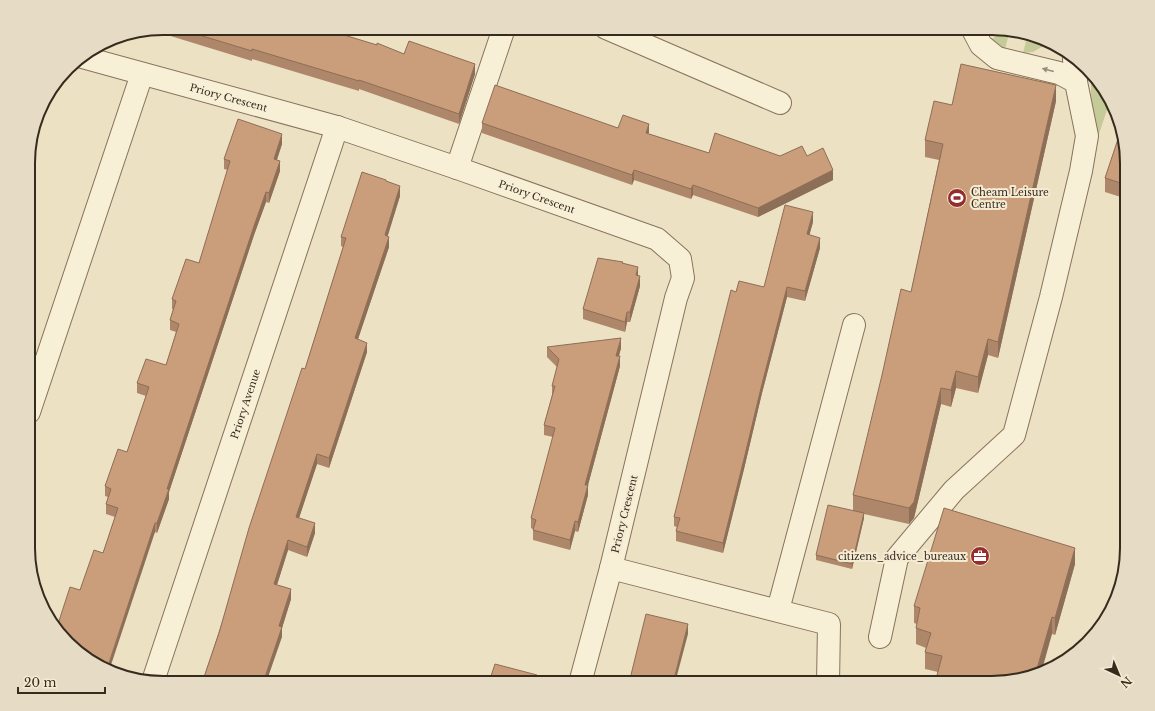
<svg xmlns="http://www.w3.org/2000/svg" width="1155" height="711" font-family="'Libre Baskerville',serif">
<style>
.green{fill:#c4cb98}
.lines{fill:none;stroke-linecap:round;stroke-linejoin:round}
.minor-casing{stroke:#87735b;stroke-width:24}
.minor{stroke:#f8efd7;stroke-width:22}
.wall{fill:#ae876a}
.shaded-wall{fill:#8d6e56}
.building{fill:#ca9d7b;stroke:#8d6e56}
.oneway{fill:#988d7a}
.labels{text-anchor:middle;stroke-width:4;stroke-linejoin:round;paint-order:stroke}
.street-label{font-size:10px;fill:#372b1e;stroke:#f5ebd3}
.poi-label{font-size:10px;fill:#372b1e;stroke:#f5ebd3;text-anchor:start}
.rim{fill:none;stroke:#372b1e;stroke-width:2}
</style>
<rect width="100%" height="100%" fill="#ede1c4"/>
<!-- green -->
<g class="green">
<path d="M1005 30H1010L1005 49 992 39Z"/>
<path d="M1028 33 1049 43 1033 52 1023 53Z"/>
<path d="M1091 76 1109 95 1110 101 1095 146 1089 143 1091 89Z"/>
</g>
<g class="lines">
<defs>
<g id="minor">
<path d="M606 28 780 103"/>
<path d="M972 28 981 45 997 58 1059 73 1076 82 1074 59"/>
<path id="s1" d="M82 57 337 127 457 168 657 239 680 259 683 278 676 298 611 568 580 683"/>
<path d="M457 168 504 28"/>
<path d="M29 412 142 74"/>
<path d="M611 568 829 624 828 683"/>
<path d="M778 610 854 325"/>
<path d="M880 637 897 558 954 490 1014 435 1051 297 1081 171 1087 136 1076 82"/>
<path id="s2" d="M153 681 337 127"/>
</g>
</defs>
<!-- minor casing -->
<use href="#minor" class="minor-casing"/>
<!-- minor -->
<use href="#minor" class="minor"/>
</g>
<!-- wall -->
<g class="wall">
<path d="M163 28H321L404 54 475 74 459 124 359 89V91L252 59V61L151 30Z"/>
<path d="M1056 101 998 358 988 355 978 393 956 388 951 407 941 404 914 518 909 524 864 514V518L852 569 816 560V555L853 511V495L911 292 939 160 925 157V140L952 105Z"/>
<path d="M482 123 618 128 649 134 709 153 780 156H807L833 180 758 217 693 195 691 199 634 180 632 185 482 133Z"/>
<path d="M1118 127 1127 154V199L1105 192V178L1118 140Z"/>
<path d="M282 144 277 160 280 171 269 203 266 202 254 235 169 492V499L157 533 155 532 88 660 58 628V624L80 590 103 553 115 517 106 514V504L108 497 105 496V486L127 452 146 396 137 393V383L166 365 176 332 170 330V320L173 309H172V299L199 263 228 170 224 169V159Z"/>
<path d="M386 181 400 196 387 236 389 247 358 339 367 352 329 468 317 464 299 518 315 533 307 557 288 550 277 585 291 599 282 628V637L202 683 305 369 343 247 341 246V237Z"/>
<path d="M813 222 809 235 820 248 805 301 787 297 762 393 744 469 723 553 676 541V531L677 527 674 526V517L736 292 764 287Z"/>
<path d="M623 263 638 276 640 286 630 322H627L625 332 583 319V309Z"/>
<path d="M547 347 621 348 619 356 620 366 588 485V495L578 532 575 531 570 550 533 540V529L531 528V518L553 437 544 435V425L552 395V386L557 367 547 357Z"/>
<path d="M1075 564 1055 635 1052 634 938 672 925 669V652L926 648 916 644V628L917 624 914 623V606Z"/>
</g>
<!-- shaded-wall -->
<g class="shaded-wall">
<path d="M475 64V74L459 124V114Z"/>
<path d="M1056 85V101L998 358V342Z"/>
<path d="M649 124V133H646Z"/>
<path d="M282 134V144L274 168V159Z"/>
<path d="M280 161V171L269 203V193Z"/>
<path d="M634 170V180L632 185V175Z"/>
<path d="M833 170V180L758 217V208Z"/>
<path d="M693 185V195L691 199V189Z"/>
<path d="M400 186V196L385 245V235Z"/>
<path d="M266 192V202L254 235 169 492V499L157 533V523L167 489 254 226Z"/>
<path d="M813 212V222L807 244V234Z"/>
<path d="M389 237V247L355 348V338Z"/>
<path d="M820 238V248L805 301V291Z"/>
<path d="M638 267V277L636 275Z"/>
<path d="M640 276V286L630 322V312Z"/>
<path d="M787 287V297L762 393 744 469 723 553V543L762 384Z"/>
<path d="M627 312V322L625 332V322Z"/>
<path d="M621 338V348L616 365V356Z"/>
<path d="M988 339V355L978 393V377Z"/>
<path d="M367 343V352L329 468V458Z"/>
<path d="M620 356V366L588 485V495L578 532V522L585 485Z"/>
<path d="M956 371V388L951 407V390Z"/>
<path d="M941 388V404L914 518 909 524V508Z"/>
<path d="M317 454V464L296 527V517Z"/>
<path d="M864 513V518L852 569V564Z"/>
<path d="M575 521V531L570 550V540Z"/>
<path d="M155 523V532L109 671 107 669Z"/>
<path d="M315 523V533L307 557V547Z"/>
<path d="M288 540V550L274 594V584Z"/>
<path d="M1075 548V564L1055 635V618Z"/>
<path d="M291 589V599L282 628V637L266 683H263L279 626Z"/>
<path d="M1052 617V634L1042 670 1036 672Z"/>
<path d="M688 624V634L675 683H673Z"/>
<path d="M537 675V683H534Z"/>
</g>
<!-- building -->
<g class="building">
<path d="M176 28H321L377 45V43L404 54 409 41 475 64 459 114 359 80V81L252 49V51Z"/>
<path d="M961 64 1056 85 998 342 988 339 978 377 956 371 951 390 941 388 914 502 909 508 853 495 882 375 901 289 911 292 943 144 925 140 934 101 952 105Z"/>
<path d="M495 85 618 128 623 115 649 124 646 133 709 153 715 133 780 156 802 146 807 156 823 148 833 170 758 208 693 185 691 189 634 170 632 175 482 123Z"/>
<path d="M238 119 282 134 274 159 280 161 269 193 266 192 254 226 167 489H169L157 523H155L107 669 88 660 59 630 60 627 58 624 70 587 80 590 94 550 103 553 118 508 106 504 111 489 105 486 118 449 127 452 149 387 137 383 146 359 166 365 179 324 170 320 176 301 172 299 186 259 199 263 230 161 224 159Z"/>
<path d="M1120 133 1127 154V185L1105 178Z"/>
<path d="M362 172 386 180V181L400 186 385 235 389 237 355 338 367 343 329 458 317 454 296 517 315 523 307 547 288 540 274 584 291 589 279 626 282 627 263 683H202L219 633 249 528 302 368 305 369 346 238 341 237Z"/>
<path d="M785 205 813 212 807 234 820 238 805 291 787 287 762 384 744 459 723 543 676 531 680 518 674 517 731 290 736 292 739 281 764 287Z"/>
<path d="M598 258 623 262 622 263 638 267 636 275 640 276 630 312H627L625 322 583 309Z"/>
<path d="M621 338 616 356H620L585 485H588L578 522 575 521 570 540 533 530 536 520 531 518 555 428 544 425 555 386H552L559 359 547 347Z"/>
<path d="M828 505 864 513 852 564 816 555Z"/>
<path d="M944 508 1075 548 1055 618 1052 617 1036 672 1000 683H935L942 656 925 652 931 633 916 628 920 608 914 606Z"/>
<path d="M646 614 688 624 673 683H629Z"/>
<path d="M495 664 537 675 534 683H479L491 676Z"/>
</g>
<!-- one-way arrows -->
<defs><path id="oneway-solid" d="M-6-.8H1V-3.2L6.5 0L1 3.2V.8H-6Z"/></defs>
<use class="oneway" href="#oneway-solid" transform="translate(1048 70) rotate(-165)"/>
<!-- icons -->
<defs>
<symbol id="stadium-disc" viewBox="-11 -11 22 22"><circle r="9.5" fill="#942d2c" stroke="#f5ebd3"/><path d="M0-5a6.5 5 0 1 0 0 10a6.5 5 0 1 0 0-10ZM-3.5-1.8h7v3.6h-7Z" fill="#fff"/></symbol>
<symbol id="office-disc" viewBox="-11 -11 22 22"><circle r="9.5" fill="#942d2c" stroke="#f5ebd3"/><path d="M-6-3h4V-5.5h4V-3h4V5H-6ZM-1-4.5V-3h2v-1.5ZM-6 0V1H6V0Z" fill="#fff"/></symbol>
</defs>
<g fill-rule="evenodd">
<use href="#stadium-disc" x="946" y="187" width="22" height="22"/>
<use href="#office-disc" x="969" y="545" width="22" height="22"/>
</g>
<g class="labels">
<!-- street labels -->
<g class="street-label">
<text dy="4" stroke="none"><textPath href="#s1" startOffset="152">Priory Crescent</textPath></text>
<text dy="4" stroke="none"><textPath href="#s1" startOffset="476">Priory Crescent</textPath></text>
<text dy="4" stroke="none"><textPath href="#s2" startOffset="292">Priory Avenue</textPath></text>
<text transform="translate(624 514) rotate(-76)" y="4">Priory Crescent</text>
</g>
<!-- poi labels -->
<g class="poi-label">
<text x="971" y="196">Cheam Leisure<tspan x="971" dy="12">Centre</tspan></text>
<text x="966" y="560" text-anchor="end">citizens_advice_bureaux</text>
</g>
</g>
<!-- crop -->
<path d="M0 0H1155V711H0ZM163 35H992A128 128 0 0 1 1120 163V548A128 128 0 0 1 992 676H163A128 128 0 0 1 35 548V163A128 128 0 0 1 163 35Z" fill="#e6dcc5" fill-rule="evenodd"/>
<path class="rim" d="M163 35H992A128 128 0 0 1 1120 163V548A128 128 0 0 1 992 676H163A128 128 0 0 1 35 548V163A128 128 0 0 1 163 35Z"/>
<!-- north arrow -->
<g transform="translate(1119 675) rotate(136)" stroke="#f5ebd3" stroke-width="3" paint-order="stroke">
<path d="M0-3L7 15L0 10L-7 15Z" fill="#372b1e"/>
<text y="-6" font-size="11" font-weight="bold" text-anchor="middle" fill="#372b1e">N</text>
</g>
<!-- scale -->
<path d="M18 687v6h87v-6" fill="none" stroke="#372b1e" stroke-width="2"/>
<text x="24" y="687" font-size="12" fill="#372b1e" stroke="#f5ebd3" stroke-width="3" paint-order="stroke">20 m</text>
</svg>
